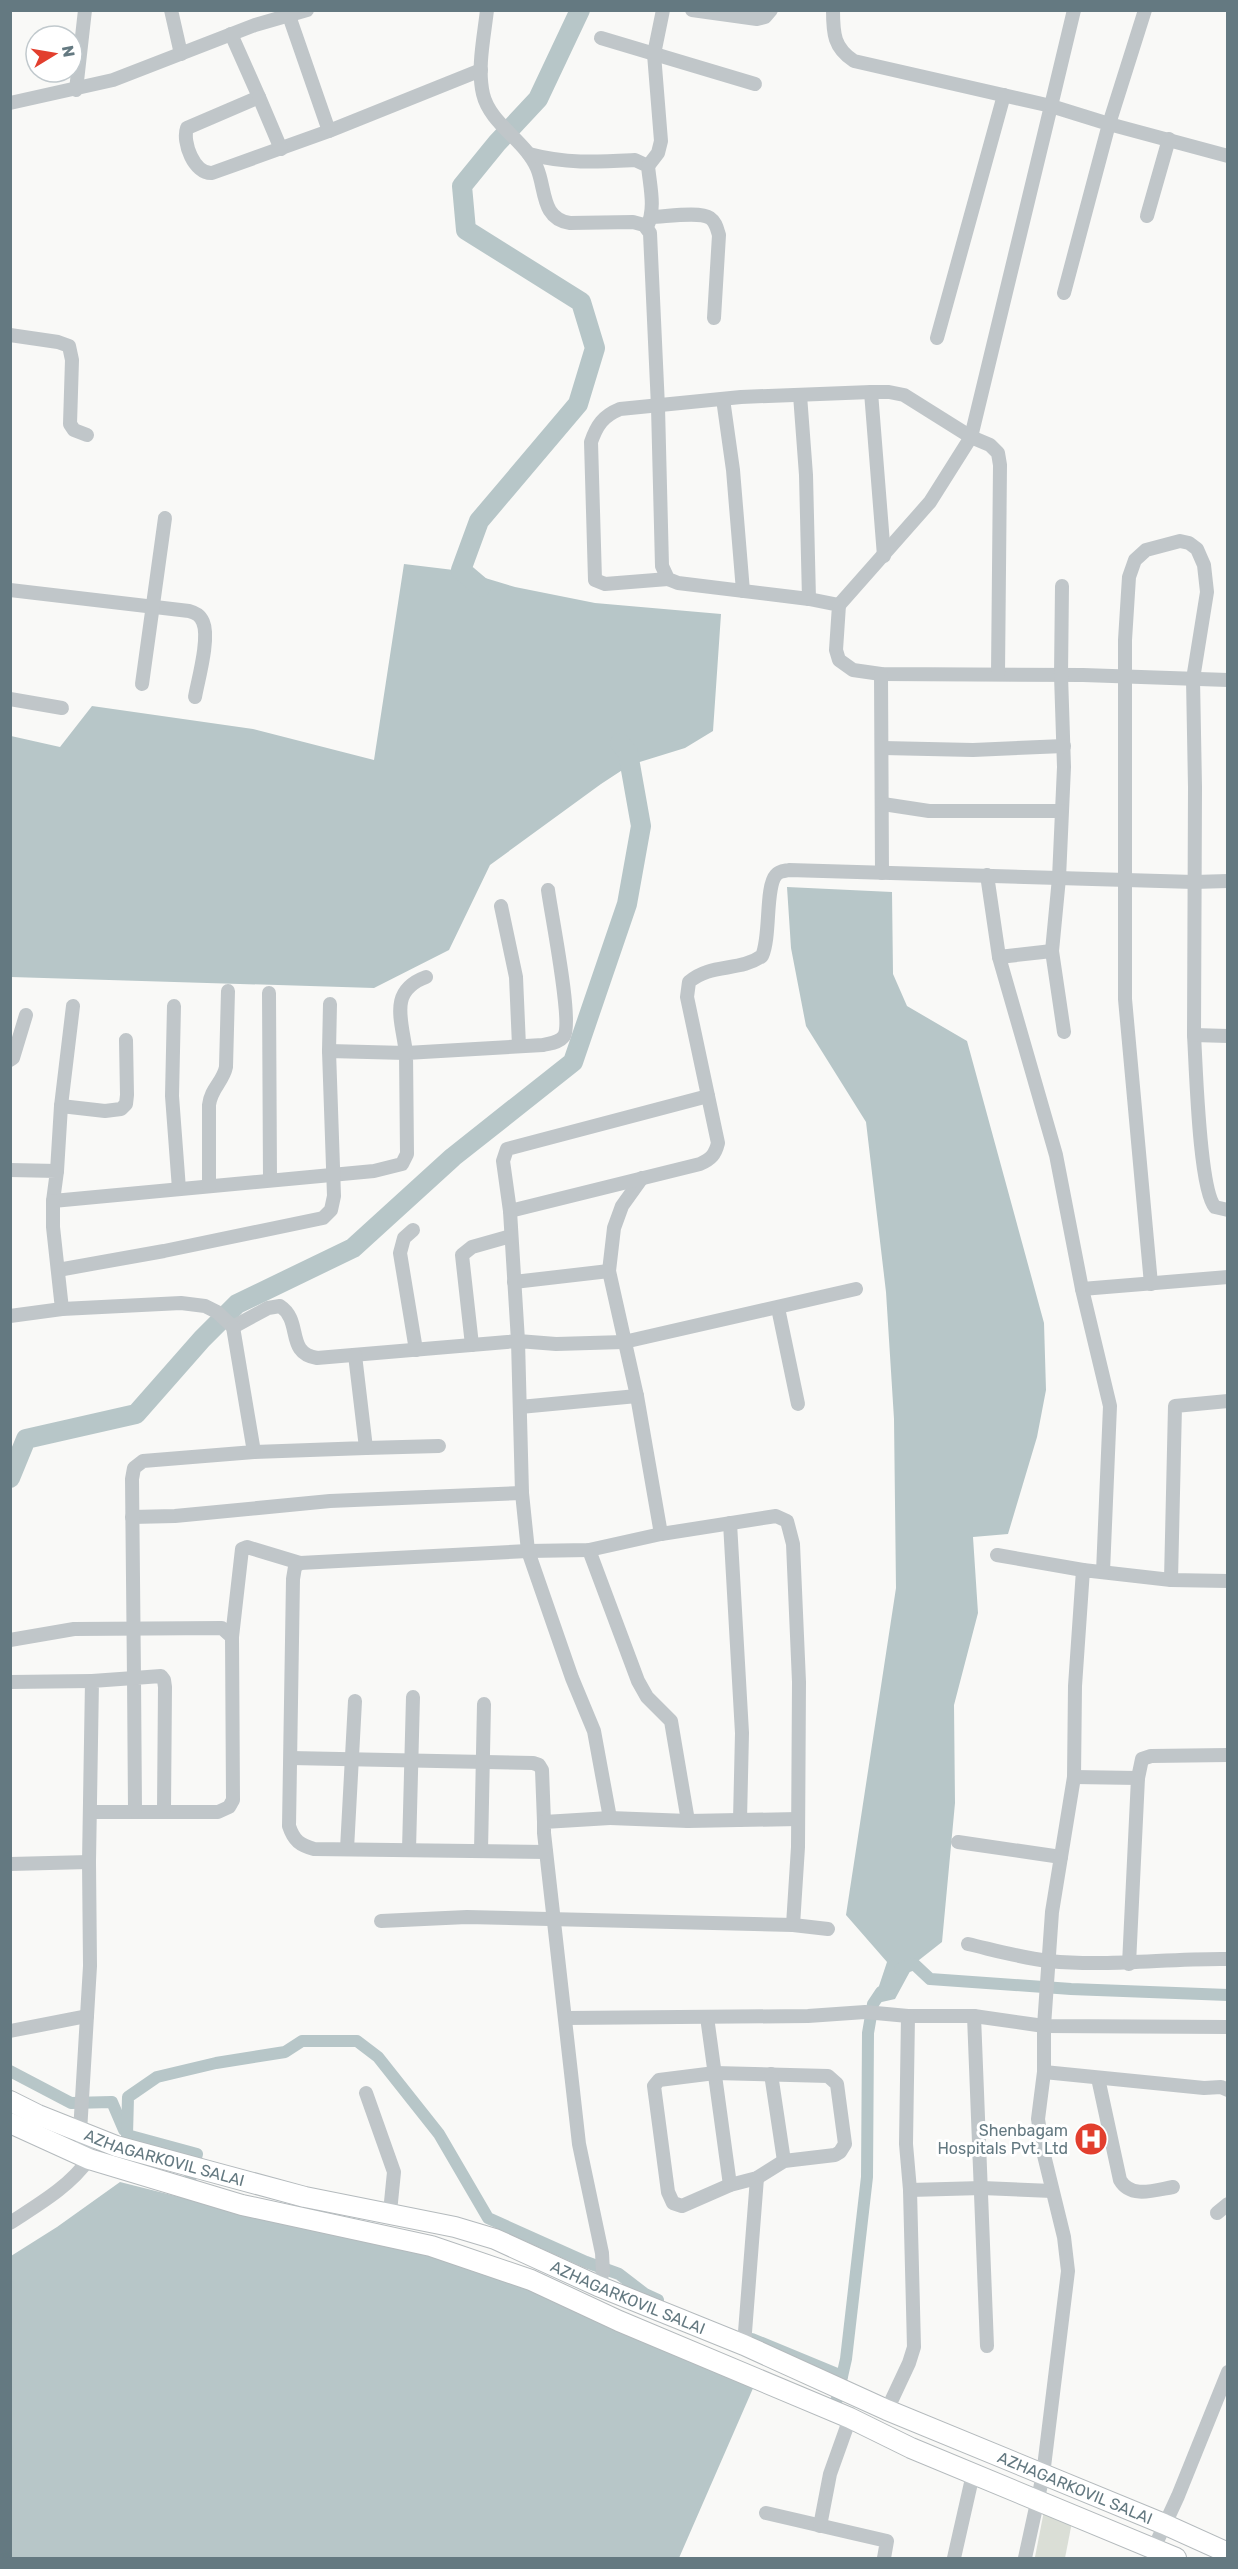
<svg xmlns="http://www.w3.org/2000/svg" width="1238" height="2569" font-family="Rubik,sans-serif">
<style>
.green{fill:#daded6}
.water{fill:#b7c6c8}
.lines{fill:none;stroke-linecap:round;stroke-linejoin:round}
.canal{stroke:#b7c6c8;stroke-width:12}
.river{stroke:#b7c6c8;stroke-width:20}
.primary-casing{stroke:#b4babd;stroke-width:22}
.street{stroke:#c0c6c9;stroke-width:14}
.primary{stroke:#fff;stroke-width:20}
.labels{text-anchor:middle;stroke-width:6;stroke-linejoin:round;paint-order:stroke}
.poi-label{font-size:16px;fill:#647981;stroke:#fff;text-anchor:end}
.street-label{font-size:16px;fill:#647981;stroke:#fff}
</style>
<rect width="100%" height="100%" fill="#f9f9f7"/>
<!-- green -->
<path class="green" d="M1044 2511 1073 2517 1065 2558 1035 2557Z"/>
<!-- water -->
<g class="water">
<path d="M404 564 462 571 515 587 595 603 721 614 713 731 685 748 630 765 601 784 490 865 449 950 374 988 11 977V736L60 747 92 706 253 729 374 760Z"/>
<path d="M787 887 892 892 893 974 907 1006 967 1041 1044 1323 1046 1390 1037 1437 1008 1534 973 1537 978 1613 954 1705 955 1803 942 1942 914 1964 895 1999 873 2004 887 1962 846 1915 896 1588 894 1419 886 1292 866 1122 806 1026 791 948Z"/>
<path d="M120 2182 299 2227 438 2256 523 2284 754 2386 679 2558H11V2256L57 2227Z"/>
</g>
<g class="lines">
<!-- canal -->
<g class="canal">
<path d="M900 1969 914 1964 930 1979 1071 1989 1228 1995"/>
<path d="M10 2071 71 2103 112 2102 124 2130"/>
<path d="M186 2195 197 2154 127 2135 128 2097 157 2077 216 2063 285 2052 302 2041H357L378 2057 439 2134 488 2218 586 2262 619 2274 645 2294 658 2300"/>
<path d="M752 2339 842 2376"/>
<path d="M833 2416 846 2359 867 2177 868 2033 873 2004 881 1992"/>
</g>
<!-- river -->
<g class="river">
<path d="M481 587 461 570 479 521 578 404 595 348 581 302 466 230 462 186 497 143 538 99 580 10"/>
<path d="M10 1478 26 1439 136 1414 202 1339 237 1304 353 1248 453 1157 573 1062 627 904 641 826 628 753 620 743"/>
</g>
<defs>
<g id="primary">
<path id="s1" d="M10 2101 38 2115 116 2146 305 2197 455 2227 495 2239 598 2286 744 2345 887 2410 1164 2524 1228 2553"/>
<path d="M10 2123 89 2159 242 2205 431 2246 531 2280 619 2321 850 2418 911 2448 1176 2558"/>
</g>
</defs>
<!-- primary casing -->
<use href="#primary" class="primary-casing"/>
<!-- street -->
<g class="street">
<path d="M171 10 181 54"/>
<path d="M287 10 329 131 481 70"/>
<path d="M487 10C484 37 477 68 483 94 490 124 525 140 537 168 546 189 541 219 570 223L633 222 644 225 650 233 658 407 662 566 668 579 678 583 809 599 839 605 836 650 839 660 853 670 881 674 1083 675 1228 680"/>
<path d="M692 10 757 19 765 17 771 10"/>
<path d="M833 10C833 34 834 48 854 61L1051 106 971 437 930 502 839 605"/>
<path d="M1145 10 1109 124 1228 156"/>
<path d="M231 34 259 97 187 128C182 142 194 174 212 173L329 131"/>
<path d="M601 38 755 84"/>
<path d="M76 90 85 10"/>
<path d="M259 97 281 149"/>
<path d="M10 103 113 80 255 25 307 10"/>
<path d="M529 154C567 164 597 162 635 160L648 166C650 187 656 208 647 227"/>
<path d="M648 166 658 153 661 141 654 54 663 10"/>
<path d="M1147 216 1169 139"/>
<path d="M651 217C664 217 700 211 710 218 716 222 717 229 719 235L714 318"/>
<path d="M1064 293 1109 124 1051 106 1074 10"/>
<path d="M10 335 58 342 69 346 72 360 70 424 74 430 87 435"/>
<path d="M937 338 1004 95"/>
<path d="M871 392 884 556"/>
<path d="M800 395 806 475 809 599"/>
<path d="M723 399 733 470 743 591"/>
<path d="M668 579 605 584 595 580 591 442C597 425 603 416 620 409L741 397 871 392H889L904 395 971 437 990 445 998 453 1000 465 998 674"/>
<path d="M1062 586 1061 675 1064 767 1059 878 1052 951 1064 1032"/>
<path d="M10 590 189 611C196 613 200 615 203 622 210 638 198 680 195 697"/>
<path d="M881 674 882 873"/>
<path d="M142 684 165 518"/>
<path d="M10 699 62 708"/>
<path d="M883 748 973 750 1064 746"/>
<path d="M883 804 929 811H1061"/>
<path d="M987 875 999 957 1056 1155 1082 1289 1110 1406 1103 1572"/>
<path d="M501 906 516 977 519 1046"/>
<path d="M999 957 1052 951"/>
<path d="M269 993 270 1180"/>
<path d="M174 1006 172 1096 179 1189"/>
<path d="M1228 1036 1194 1035C1196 1066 1199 1189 1215 1207L1228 1210"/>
<path d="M329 1051 330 1004"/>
<path d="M10 1060 13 1058 26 1015"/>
<path d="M61 1106 105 1111 121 1109 126 1104 127 1095 126 1040"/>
<path d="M10 1170 57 1171 53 1201 374 1171 402 1164 407 1154 406 1053 543 1045C550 1043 559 1043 564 1036 573 1022 551 913 548 890"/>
<path d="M57 1171 61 1106 73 1006"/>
<path d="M642 1178 622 1206 614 1228 609 1271 637 1396 661 1534"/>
<path d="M209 1186V1105C211 1088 223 1082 226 1067L228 991"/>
<path d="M510 1211 700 1164C711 1159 715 1155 718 1143L687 997 689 982C710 963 740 972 762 956 771 936 765 887 776 875 779 871 784 871 789 870L1194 882 1228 881"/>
<path d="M413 1230 404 1238 400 1253 416 1350"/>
<path d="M58 1270 164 1251 323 1218 331 1210 334 1196 329 1051 406 1053C402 1020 388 991 426 977"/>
<path d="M514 1282 609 1271"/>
<path d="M1151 1284 1125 999V640L1129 577 1135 560 1146 550 1180 541 1189 543 1197 549 1204 565 1207 592 1193 679 1195 787 1194 1035"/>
<path d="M1082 1289 1228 1277"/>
<path d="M778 1308 798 1404"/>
<path d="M62 1309 181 1303 205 1306 217 1312 233 1327 268 1308 280 1306C303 1321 285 1353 317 1358L518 1341 510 1211 503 1161 507 1149 708 1096"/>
<path d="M10 1316 62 1309 53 1227V1201"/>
<path d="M472 1345 462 1255 472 1247 511 1236"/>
<path d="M520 1407 637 1396"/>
<path d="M366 1448 439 1446"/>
<path d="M254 1452 366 1448 355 1355"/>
<path d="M132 1517 175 1516 330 1501 522 1493"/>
<path d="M730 1523 742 1733 740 1820"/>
<path d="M589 1550 638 1681 647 1697 671 1721 688 1821"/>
<path d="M997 1555 1083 1570"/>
<path d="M1171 1580 1175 1406 1228 1401"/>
<path d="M232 1637 242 1549 247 1547 300 1563"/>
<path d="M10 1640 74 1629 222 1628 232 1637 233 1800 229 1807 218 1812H91"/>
<path d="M10 1682 92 1681"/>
<path d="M291 1758 533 1763 539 1765 542 1770 544 1822"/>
<path d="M1074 1777 1138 1778"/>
<path d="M135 1811 134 1678 161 1676 164 1680 165 1687 164 1810"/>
<path d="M610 1818 688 1821 798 1819"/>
<path d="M958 1842 1061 1857"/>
<path d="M347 1849 355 1701"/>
<path d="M409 1850 413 1697"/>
<path d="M481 1851 484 1704"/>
<path d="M546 1852 314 1849C300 1845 294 1841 289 1826L293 1579 295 1567 300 1563 528 1551 589 1550 661 1534 776 1516 787 1521 793 1544 799 1682 798 1847 793 1925"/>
<path d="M10 1864 89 1862"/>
<path d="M381 1921 467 1917 793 1925 828 1929"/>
<path d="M968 1944C994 1950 1022 1958 1049 1961 1109 1967 1168 1958 1228 1959"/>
<path d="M1129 1964 1138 1778 1142 1759 1151 1756 1228 1755"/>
<path d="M974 2016 987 2346"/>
<path d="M707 2017 730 2185"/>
<path d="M566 2018 808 2016 865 2012 908 2016H974L1044 2026 1228 2027"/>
<path d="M10 2031 87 2016"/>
<path d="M1044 2072 1204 2088 1221 2087 1228 2090"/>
<path d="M715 2073 828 2076 837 2084 845 2144 840 2152 835 2155 784 2161 757 2178 730 2185 682 2206 673 2203 668 2192 654 2086 659 2080Z"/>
<path d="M771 2074 784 2161"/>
<path d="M1098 2078 1120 2180C1131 2199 1155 2190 1173 2187"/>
<path d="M366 2093 394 2172 390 2212"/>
<path d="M910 2190 982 2188 1052 2191"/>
<path d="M1217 2213 1228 2204"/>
<path d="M10 2223C39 2204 69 2187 89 2159L80 2132 90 1966 89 1862 92 1681 134 1678 132 1479 134 1468 143 1461 254 1452 233 1327"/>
<path d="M598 2286 603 2272 602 2253 579 2144 544 1833V1822L610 1818 594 1731 572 1678 528 1551 522 1493 518 1341 556 1344 624 1342 856 1289"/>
<path d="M744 2345 757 2178"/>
<path d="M887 2410 909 2363 914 2347 910 2190 906 2144 908 2016"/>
<path d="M766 2513 887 2541 884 2558"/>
<path d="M820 2526 830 2474 850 2418"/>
<path d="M1154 2548 1178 2496 1228 2372"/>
<path d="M954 2558 973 2474"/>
<path d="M1025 2558 1043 2475 1068 2271 1064 2237 1043 2151 1038 2119 1044 2072V2026L1052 1912 1074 1777 1075 1686 1083 1570 1171 1580 1228 1581"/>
</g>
<!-- primary -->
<use href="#primary" class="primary"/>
</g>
<!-- icons -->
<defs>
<symbol id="hospital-disc" viewBox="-11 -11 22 22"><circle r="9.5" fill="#e23f2e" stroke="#fff"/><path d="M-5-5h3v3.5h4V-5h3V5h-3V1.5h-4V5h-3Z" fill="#fff"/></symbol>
</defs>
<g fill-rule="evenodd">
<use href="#hospital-disc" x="1072" y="2120" width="38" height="38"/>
</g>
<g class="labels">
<!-- poi labels -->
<g class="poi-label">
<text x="1068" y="2136">Shenbagam<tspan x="1068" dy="18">Hospitals Pvt. Ltd</tspan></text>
</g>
<!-- street labels -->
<g class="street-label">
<text dy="6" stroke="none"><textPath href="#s1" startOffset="165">AZHAGARKOVIL SALAI</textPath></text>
<text dy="6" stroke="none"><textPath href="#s1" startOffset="651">AZHAGARKOVIL SALAI</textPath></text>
<text dy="6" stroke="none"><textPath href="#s1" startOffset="1137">AZHAGARKOVIL SALAI</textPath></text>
</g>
</g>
<!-- border -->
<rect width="1238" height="2569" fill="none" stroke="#647981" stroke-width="24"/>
<!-- north arrow -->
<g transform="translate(54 54) rotate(79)"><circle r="28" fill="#ffffff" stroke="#c1c9cd" stroke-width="1.5"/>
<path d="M0-4.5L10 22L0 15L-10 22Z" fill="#e23f2e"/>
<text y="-9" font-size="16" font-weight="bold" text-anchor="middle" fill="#647981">N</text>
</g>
</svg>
